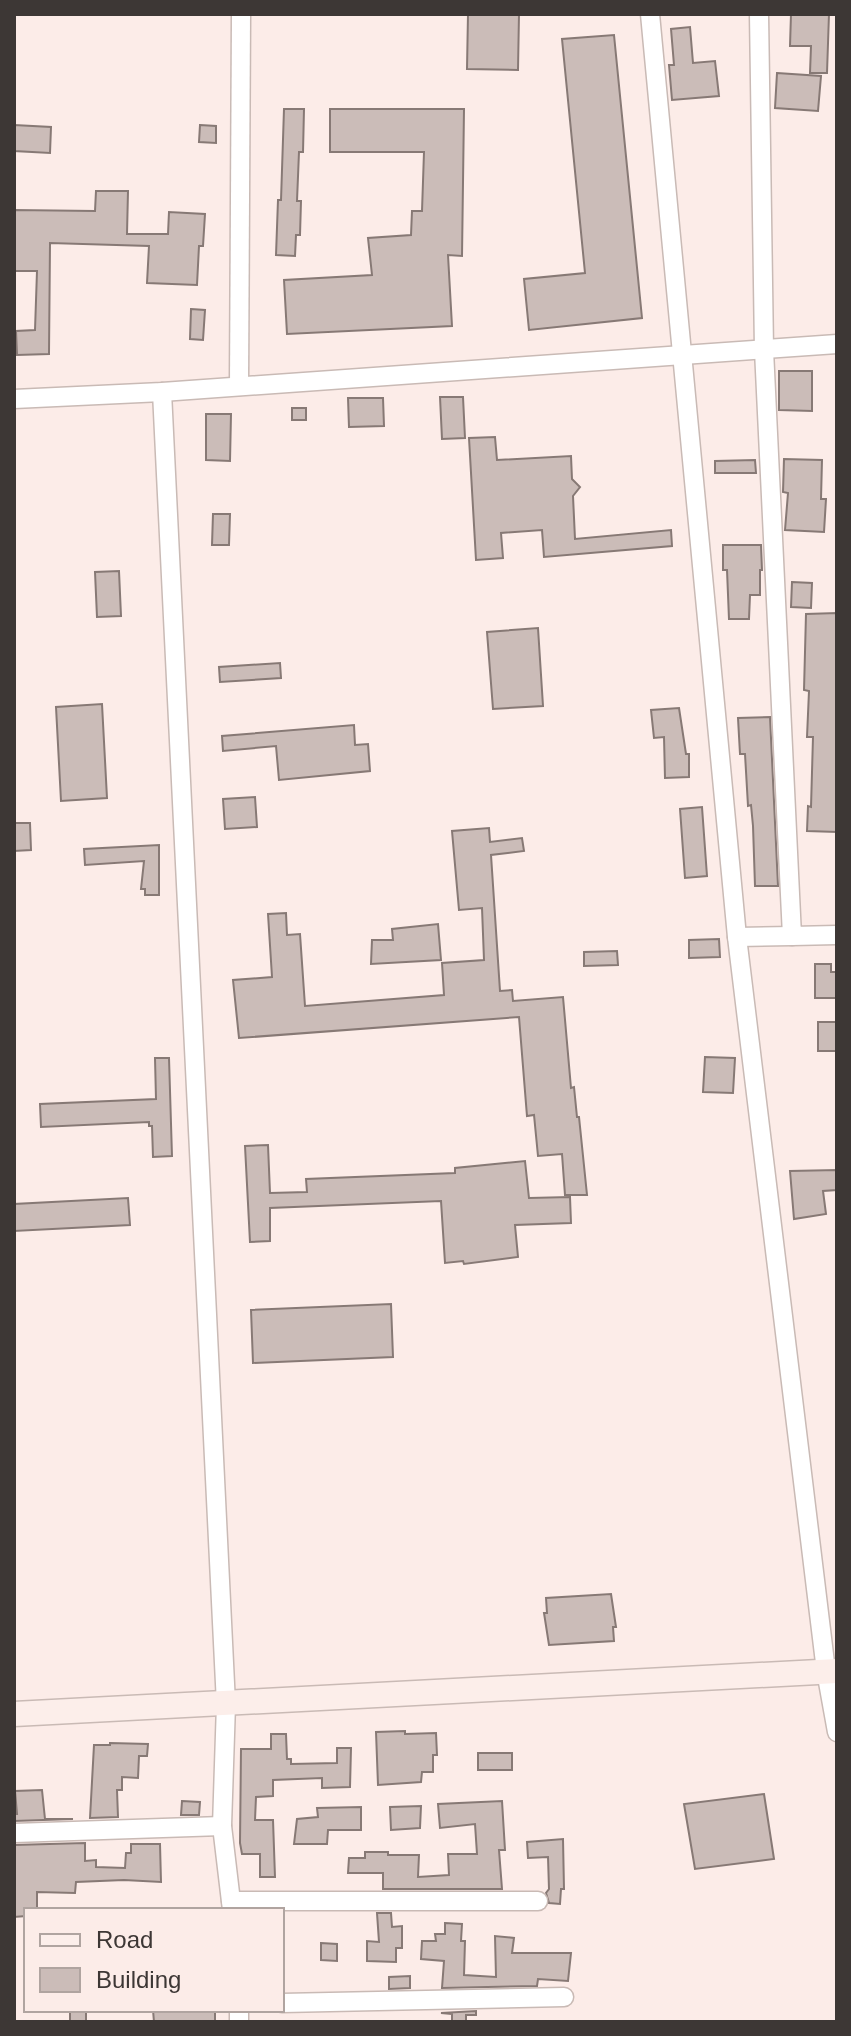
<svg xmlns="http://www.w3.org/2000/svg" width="851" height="2036" font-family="Helvetica,sans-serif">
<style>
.building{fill:#cbbcb8;stroke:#877975;stroke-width:2}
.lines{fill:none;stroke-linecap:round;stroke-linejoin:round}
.street-casing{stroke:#c9bab5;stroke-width:21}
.secondary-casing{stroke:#c9bab5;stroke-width:27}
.street{stroke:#fff;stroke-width:18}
.secondary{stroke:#fceeea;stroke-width:24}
</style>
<rect width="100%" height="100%" fill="#fcece8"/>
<!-- building -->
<g class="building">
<path d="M468 14H519L518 70 467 69Z"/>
<path d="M791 14H829L827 73H810L811 46H790Z"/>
<path d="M690 27 693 63 715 61 719 96 672 100 669 65H674L671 29Z"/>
<path d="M614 35 642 318 529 330 524 279 585 273 562 39Z"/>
<path d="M777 73 821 76 818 111 775 108Z"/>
<path d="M284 109H304L303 152H299L297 201H301L300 235H296L295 256 276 255 278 200H281Z"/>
<path d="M330 109H464L462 256 448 255 452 326 287 334 284 280 372 275 368 238 411 235 412 211H422L424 152H330Z"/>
<path d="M14 125 51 127 50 153 14 151Z"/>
<path d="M200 125 216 126V143L199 142Z"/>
<path d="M96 191H128L127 234H168L169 212 205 214 203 246H199L197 285 147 283 149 246 50 243 49 354 17 355 16 331 35 330 37 271H14V210L95 211Z"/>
<path d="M191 309 205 310 203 340 190 339Z"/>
<path d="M779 371H812V411L779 410Z"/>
<path d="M440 397H463L465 438 442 439Z"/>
<path d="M348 398H383L384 426 349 427Z"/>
<rect x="292" y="408" width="14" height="12"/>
<path d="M206 414H231L230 461 206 460Z"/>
<path d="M495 437 497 460 571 456 572 479 580 487 573 496 575 539 671 530 672 546 544 557 542 530 501 533 503 558 476 560 469 438Z"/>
<path d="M784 459 822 460 821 499H826L824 532 785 530 788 493 783 492Z"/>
<path d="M755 460 756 473H715V461Z"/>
<path d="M213 514H230L229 545H212Z"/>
<path d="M723 545H761L762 570H760V595H750L749 619H729L727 570H723Z"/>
<path d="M119 571 121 616 97 617 95 572Z"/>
<path d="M792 582 812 583 811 608 791 607Z"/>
<path d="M837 613V832L807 831 808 806 811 807 813 737H807L809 691 804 690 806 614Z"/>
<path d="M538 628 543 706 493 709 487 632Z"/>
<path d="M280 663 281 678 220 682 219 667Z"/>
<path d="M102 704 107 798 61 801 56 707Z"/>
<path d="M679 708 686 754H689V777L665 778 664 737 654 738 651 710Z"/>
<path d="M770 717 778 886H755L753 826 751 805 748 806 745 754H740L738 718Z"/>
<path d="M354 725 355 745 368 744 370 771 279 780 276 746 223 751 222 736Z"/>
<path d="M255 797 257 827 225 829 223 799Z"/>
<path d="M702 807 707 876 685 878 680 809Z"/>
<path d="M14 823H30L31 850 14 851Z"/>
<path d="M489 828 490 842 522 838 524 851 491 855 500 991 512 990 513 1001 563 997 571 1088 574 1087 577 1117H579L587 1195H565L562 1154 538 1156 534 1115 527 1116 519 1017 239 1038 233 980 272 977 268 914 286 913 287 935 300 934 305 1006 444 995 442 963 484 960 482 908 459 910 452 831Z"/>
<path d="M159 845V895H145V889H141L144 861 85 865 84 849Z"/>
<path d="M438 924 441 960 371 964 372 940H393L392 929Z"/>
<path d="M719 939 720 957 689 958V940Z"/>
<path d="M617 951 618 965 584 966V952Z"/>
<path d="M815 964H831V972H837V998H815Z"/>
<rect x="818" y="1022" width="19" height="29"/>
<path d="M705 1057 735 1058 733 1093 703 1092Z"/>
<path d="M155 1058H169L172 1156 153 1157 152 1126H149V1122L41 1127 40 1104 156 1099Z"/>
<path d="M268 1145 270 1193 307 1192 306 1179 455 1173V1168L525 1161 529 1198 570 1197 571 1223 515 1225 518 1257 464 1264 463 1261 445 1263 441 1201 270 1208V1241L250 1242 245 1146Z"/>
<path d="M837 1170V1190L823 1191 826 1214 794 1219 790 1171Z"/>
<path d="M128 1198 130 1225 14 1231V1204Z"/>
<path d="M391 1304 393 1357 253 1363 251 1310Z"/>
<path d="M611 1594 616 1627H613L614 1641 549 1645 544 1613H547L546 1598Z"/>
<path d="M405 1731V1734L436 1733 437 1755H433V1772H422L421 1782 378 1785 376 1732Z"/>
<path d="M271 1734H286L287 1759H291V1764L337 1763V1748H351L350 1787 322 1788V1778L273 1780V1796L256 1797 255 1820H273L275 1877H260V1854H242L240 1843 241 1749H271Z"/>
<path d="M110 1743 148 1744 147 1756H139L138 1778 122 1777V1790H117L118 1817 90 1818 94 1745H110Z"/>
<rect x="478" y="1753" width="34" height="17"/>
<path d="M42 1790 45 1819H73L14 1821V1814H17L15 1791Z"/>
<path d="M764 1794 774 1859 695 1869 684 1804Z"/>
<path d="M182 1801 200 1802 199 1815H181Z"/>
<path d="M502 1801 505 1850H499L502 1889H383V1873H348L349 1858H365V1852H388V1855H419L418 1877 449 1875 448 1854H477L475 1824 440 1828 438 1804Z"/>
<path d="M421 1806 420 1828 391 1830 390 1807Z"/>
<path d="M361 1807V1830H328L327 1844H294L297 1819 318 1817 317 1808Z"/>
<path d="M563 1839 564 1889H561L560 1904 549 1903 546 1893 549 1889 548 1857 528 1858 527 1842Z"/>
<path d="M85 1843V1861L96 1860V1867L125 1868 126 1853H131V1844H160L161 1882 124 1880 76 1882 75 1893 37 1892V1910H26V1916L14 1917V1845Z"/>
<path d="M377 1913H391L392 1927 402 1926V1948H396V1962L367 1961V1941L379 1942Z"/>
<path d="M445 1923 462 1924 461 1941H465L464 1975 496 1977 495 1936 514 1938 512 1953H571L568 1981 538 1979 537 1986 442 1988 444 1961 421 1959 422 1941H436L435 1934H445Z"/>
<path d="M321 1943 337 1944V1961L321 1960Z"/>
<path d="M410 1976V1988L389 1989V1977Z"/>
<rect x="70" y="2010" width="16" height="12"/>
<path d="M153 2010H215V2022H154Z"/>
<path d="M476 2011V2015H466V2022H452V2014L441 2013Z"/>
</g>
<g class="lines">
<defs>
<g id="street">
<path d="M650 14 737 937 826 1671 837 1732"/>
<path d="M759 14 764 350 792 936 837 935"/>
<path d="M239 386 241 14"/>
<path d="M162 392 226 1704 222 1826 232 1910"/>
<path d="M14 399 162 392 837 344"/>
<path d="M737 937 792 936"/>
<path d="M14 1833 222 1826"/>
<path d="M231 1901H538"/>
<path d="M282 2003 564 1997"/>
<path d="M239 2010V2022"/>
</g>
<path id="secondary" d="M14 1714 837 1671"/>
</defs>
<!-- street casing -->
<use href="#street" class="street-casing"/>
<!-- secondary casing -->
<use href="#secondary" class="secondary-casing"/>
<!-- street -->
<use href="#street" class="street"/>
<!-- secondary -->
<use href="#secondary" class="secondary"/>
</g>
<!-- border -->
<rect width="851" height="2036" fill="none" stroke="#3d3735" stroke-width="32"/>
<!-- legend -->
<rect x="24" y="1908" width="260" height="104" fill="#fcece8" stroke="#b0a4a0" stroke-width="2"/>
<rect x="40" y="1934" width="40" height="12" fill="#fceeea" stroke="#b0a4a0" stroke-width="2"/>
<text x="96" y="1948" font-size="24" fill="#3d3735">Road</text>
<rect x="40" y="1968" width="40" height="24" fill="#cbbcb8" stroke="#b0a4a0" stroke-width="2"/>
<text x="96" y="1988" font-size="24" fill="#3d3735">Building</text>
</svg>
